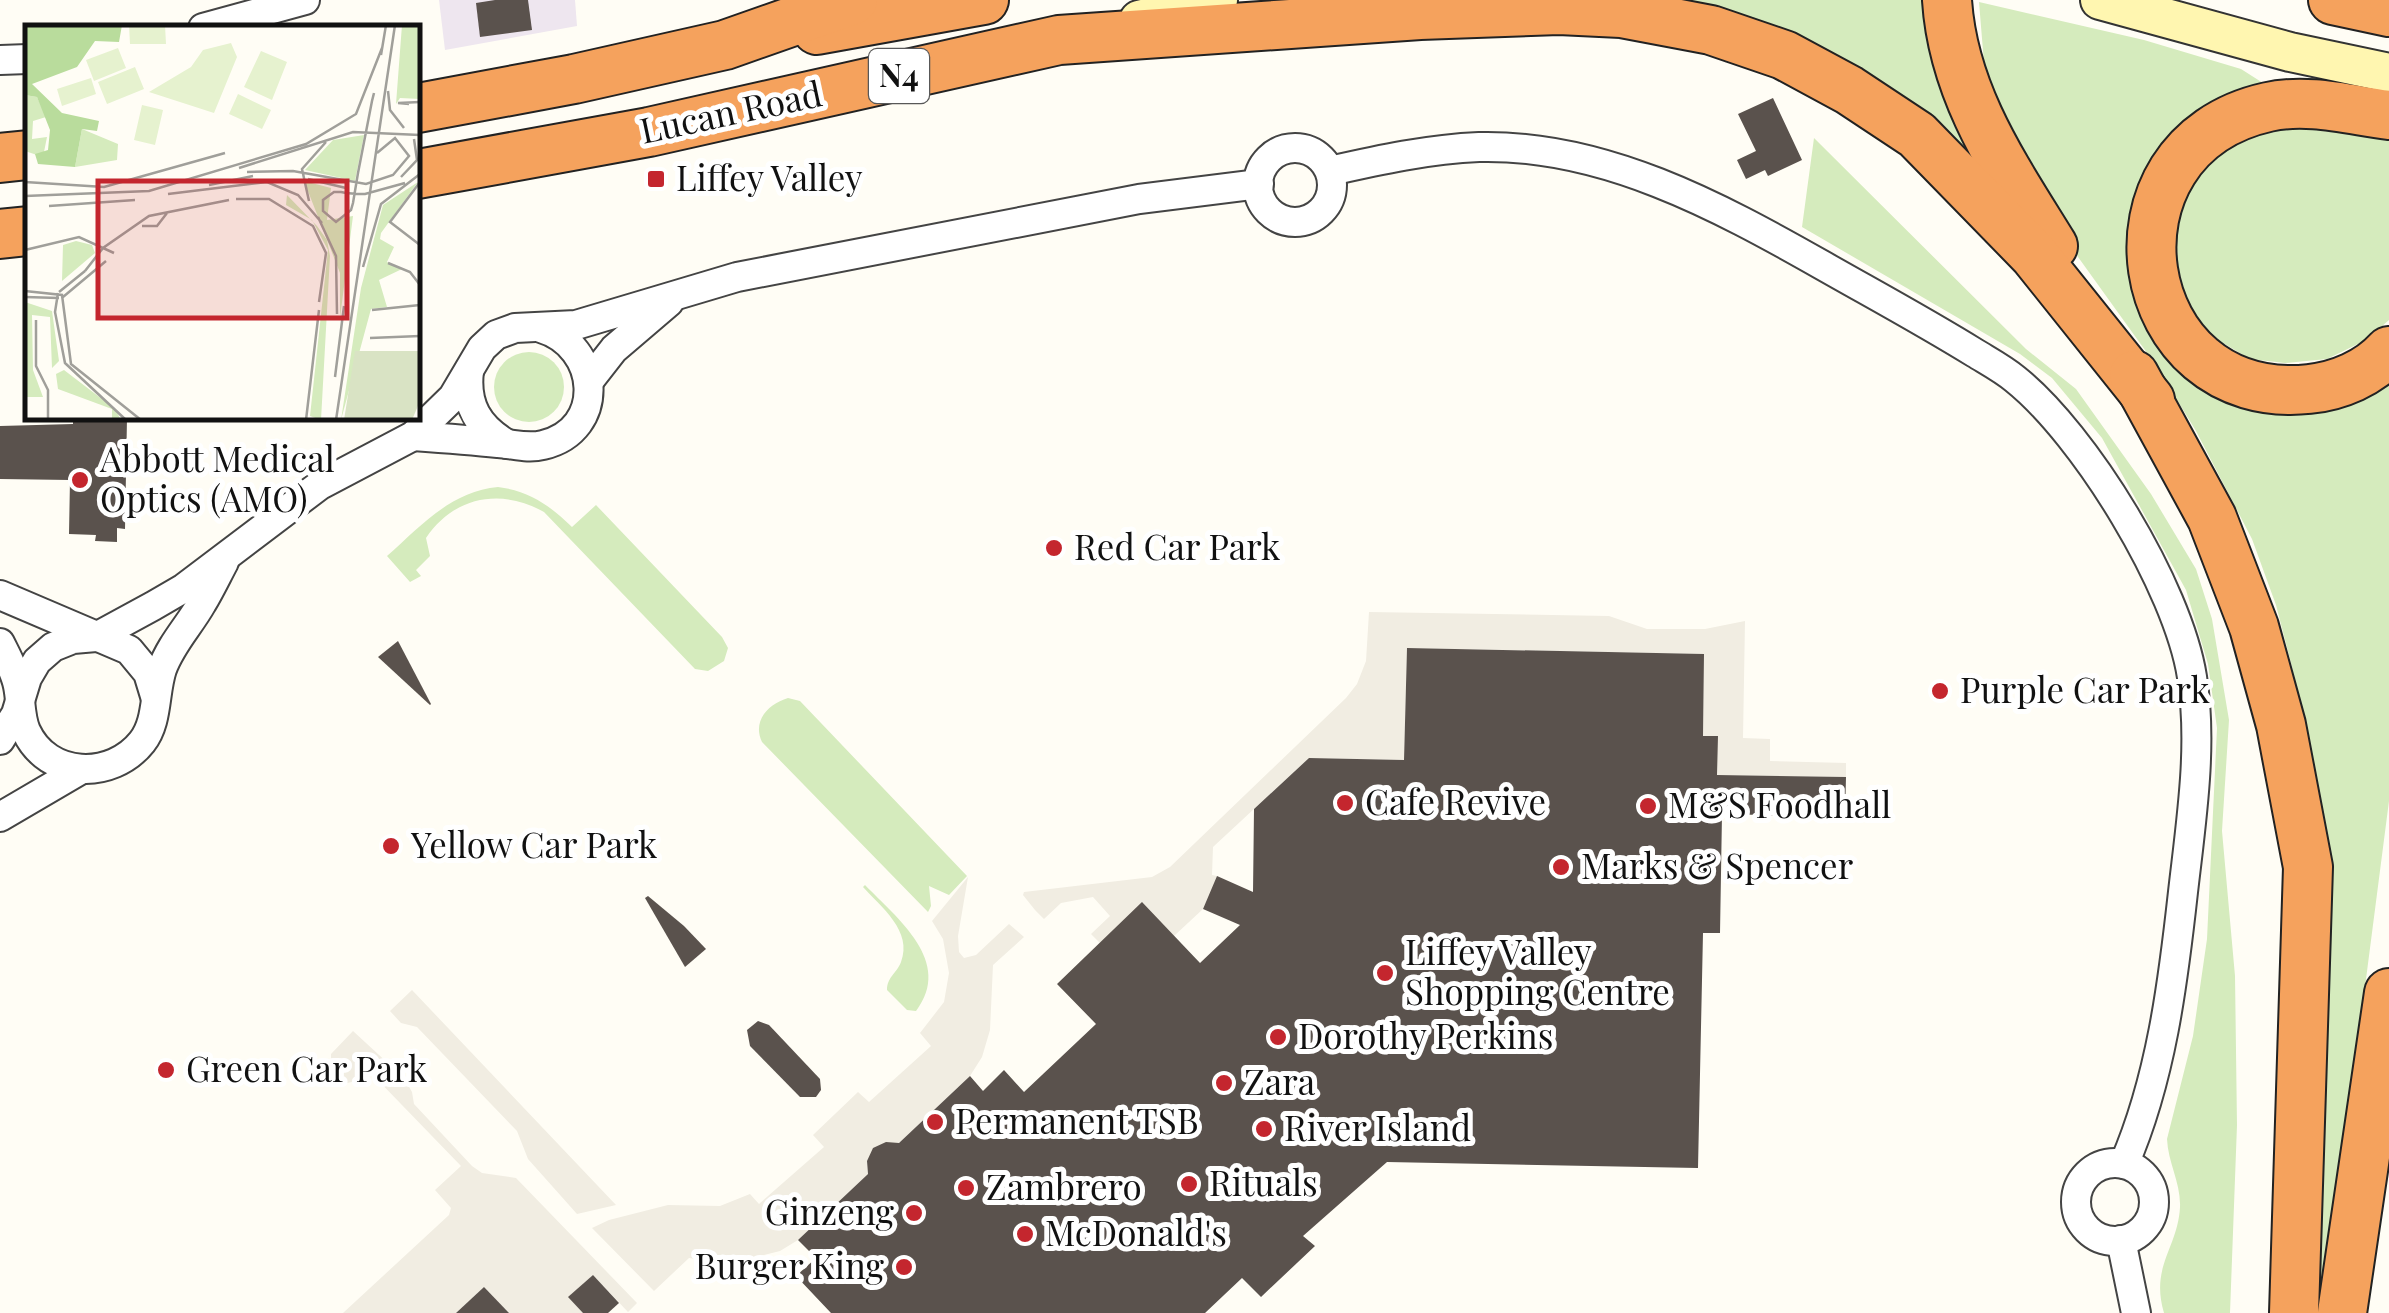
<svg xmlns="http://www.w3.org/2000/svg" width="2389" height="1313" font-family="'Playfair Display',serif">
<style>
.industrial{fill:#eee6ef}
.green{fill:#d5ebbd}
.plaza{fill:#f1ede2}
.building{fill:#5a524d}
.lines{fill:none;stroke-linecap:round;stroke-linejoin:round}
.street-casing{stroke:#444;stroke-width:32}
.secondary-casing{stroke:#333;stroke-width:42}
.highway-casing{stroke:#222;stroke-width:52}
.street{stroke:#fff;stroke-width:28}
.secondary{stroke:#fff6b0;stroke-width:38}
.highway{stroke:#f5a25d;stroke-width:48}
.poi-dot{fill:#c4262e;stroke:#fff;stroke-width:4}
.labels{text-anchor:middle;stroke-width:10;stroke-linejoin:round;paint-order:stroke}
.shield{fill:#fff;stroke:#585858;stroke-width:2.5}
.shield-label{font-size:32px;font-weight:bold;fill:#111}
.street-label{font-size:35px;fill:#111;stroke:#fff}
.poi-label{font-size:35px;fill:#111;stroke:#fff;text-anchor:start}
.inset-road{fill:none;stroke:#a09f9a;stroke-width:2.5}
.view{fill:#c4262e;fill-opacity:0.15;stroke:#c4262e;stroke-width:5}
.inset-edge{fill:none;stroke:#111;stroke-width:5}
</style>
<rect width="100%" height="100%" fill="#fffdf5"/>
<!-- industrial -->
<path class="industrial" d="M439 0H575L577 26 445 50Z"/>
<!-- green -->
<g class="green">
<path d="M1615 0H1925C1930 76 1954 120 1997 181L1961 151Z"/>
<path d="M1979 2 2144 40 2241 69 2263 83 2313 91 2151 181 2195 372 2389 375V801L2323 1312 2314 1308 2312 772 2292 667 2276 605 2252 539 2196 431 2155 364 2050 218 1985 75Z"/>
<path d="M2306 124 2352 133 2389 135V320L2366 340 2327 359 2285 363 2250 359 2211 336 2189 311 2176 279 2175 215 2189 181 2242 135Z"/>
<path d="M1814 138 2026 349 2076 389 2151 494 2196 569 2212 619 2229 720 2222 831 2235 976 2237 1125 2230 1313H2164C2150 1266 2178 1248 2180 1207 2181 1183 2168 1163 2167 1139L2193 1036 2207 939 2217 728 2208 664 2186 590 2102 438 2052 378 2020 354 1802 227Z"/>
<circle cx="529" cy="387" r="35"/>
<path d="M498 487C530 491 549 505 572 527L596 505 722 637 728 648 724 661 708 671 695 669 544 512C502 488 454 496 426 538L430 556 416 570 421 576 410 582 387 556C420 527 451 491 498 487Z"/>
<path d="M788 698 800 701 967 876 949 895 929 886 931 906 928 912 762 742C752 721 768 704 788 698Z"/>
<path d="M865 885C897 918 954 962 916 1011L907 1010 887 990C887 977 897 973 901 962 913 931 881 907 863 887Z"/>
</g>
<!-- plaza -->
<g class="plaza">
<path d="M1369 612 1609 616 1647 629H1705L1745 621 1743 738 1770 739V761L1846 763V777L1717 775 1703 736 1704 654 1407 648 1404 760 1309 758 1213 847 1212 875 1217 876 1211 892 1203 909 1174 936 1142 903 1100 943 1091 934 1110 916 1093 897 1061 903 1044 919 1035 910 1023 895 1024 892 1152 877 1170 867 1346 698 1357 684 1366 661Z"/>
<path d="M968 877 958 936 959 952 964 958 976 955 1009 924 1024 937 993 965 990 1030 982 1057 970 1076 899 1143 867 1161 868 1174 798 1240 780 1251 756 1257 710 1261 689 1258 654 1291 592 1228 609 1220 668 1205 720 1206 750 1194 759 1204 824 1147 813 1135 858 1092 869 1102 931 1046 920 1033 944 1002 949 973 943 939 932 921Z"/>
<path d="M412 990 616 1205 577 1214 528 1159 517 1131 417 1027 401 1023 390 1011Z"/>
<path d="M353 1031 404 1078 412 1092 414 1104 472 1166 482 1173 516 1178 637 1303 628 1312 593 1275 569 1297 583 1313H509L484 1287 456 1313H343L449 1215 451 1208 435 1190 461 1166 371 1073 366 1078 344 1084 331 1069V1054Z"/>
</g>
<!-- building -->
<g class="building">
<path d="M495 0H528L532 30 480 37 476 3Z"/>
<path d="M1773 98 1802 160 1768 176 1765 170 1746 179 1737 160 1756 151 1738 114Z"/>
<path d="M73 418H127L125 529 117 528V542L95 541 96 535 69 534 70 480 0 479V426L73 424Z"/>
<path d="M398 641 431 704 430 705 378 657Z"/>
<path d="M1407 648 1704 654 1703 736H1718L1717 775 1846 777 1845 817 1722 814 1720 933H1703L1698 1168 1387 1162 1303 1236 1315 1246 1261 1297 1242 1278 1205 1313H831L796 1276 816 1258 798 1240 868 1174 867 1161 873 1148 886 1142 899 1143 970 1076 983 1091 1004 1070 1024 1092 1096 1024 1057 984 1142 902 1200 963 1240 925 1203 909 1217 876 1253 892 1254 809 1309 758 1404 760Z"/>
<path d="M648 896 684 926 706 949 685 967 645 898Z"/>
<path d="M758 1021 769 1025 820 1079 821 1090 816 1097H800L750 1046 747 1030Z"/>
<path d="M593 1275 619 1303 608 1313H583L568 1297Z"/>
<path d="M484 1287 509 1313H456Z"/>
</g>
<g class="lines">
<defs>
<g id="street">
<path d="M203 28 305 0"/>
<path d="M0 60 28 59"/>
<circle cx="1295" cy="185" r="37"/>
<path d="M1330 171C1379 160 1429 149 1479 147 1603 144 1718 206 1822 265 1873 294 1925 322 1975 353 1988 361 2003 369 2015 379 2085 435 2178 587 2192 677 2203 746 2191 822 2183 892 2173 983 2161 1079 2124 1164"/>
<path d="M469 371C465 405 478 427 507 444"/>
<path d="M589 381 614 349 669 302"/>
<path d="M413 436C441 438 469 440 498 443 514 444 527 449 543 445 607 430 601 346 541 328"/>
<path d="M0 595 129 650 148 673 155 696"/>
<path d="M0 643C7 657 15 671 18 686 21 700 20 718 26 731 48 779 112 780 142 742 158 722 154 693 162 669 171 644 189 626 202 603 210 590 217 575 224 562"/>
<path d="M0 740 16 714 27 678 37 661 53 647 73 639 96 637 153 606 184 588 320 485 413 436 453 397 482 348 496 335 515 328 576 325 737 277 1139 199 1259 184"/>
<path d="M0 817 82 769"/>
<circle cx="2115" cy="1202" r="39"/>
<path d="M2121 1240 2136 1313"/>
</g>
<g id="secondary">
<path d="M2100 0 2290 52 2389 73"/>
<path d="M1139 20 1218 0"/>
</g>
<g id="highway">
<path d="M1947 0C1953 94 2005 168 2053 246"/>
<path d="M2333 0 2389 12"/>
<path d="M817 30 984 0"/>
<path d="M418 108 574 79 725 45 853 0"/>
<path d="M2389 115C2350 110 2308 98 2268 107 2088 147 2128 408 2309 389 2339 386 2369 373 2389 351"/>
<path d="M0 158 28 155"/>
<path d="M418 174 649 132 1059 40 1420 15 1559 10 1621 13 1711 30 1784 55 1849 90 1917 135 2034 255 2150 400"/>
<path d="M0 234 28 231"/>
<path d="M2134 375 2212 518 2254 627 2281 725 2308 867 2294 1313"/>
<path d="M2342 1313 2389 993"/>
</g>
</defs>
<!-- street casing -->
<use href="#street" class="street-casing"/>
<!-- secondary casing -->
<use href="#secondary" class="secondary-casing"/>
<!-- highway casing -->
<use href="#highway" class="highway-casing"/>
<!-- street -->
<use href="#street" class="street"/>
<!-- secondary -->
<use href="#secondary" class="secondary"/>
<!-- highway -->
<use href="#highway" class="highway"/>
</g>
<!-- markers -->
<g class="poi-dot">
<rect x="646" y="169" width="20" height="20" rx="5"/>
<circle cx="80" cy="480" r="10"/>
<circle cx="1054" cy="548" r="10"/>
<circle cx="1940" cy="691" r="10"/>
<circle cx="1345" cy="803" r="10"/>
<circle cx="1648" cy="806" r="10"/>
<circle cx="391" cy="846" r="10"/>
<circle cx="1561" cy="867" r="10"/>
<circle cx="1385" cy="973" r="10"/>
<circle cx="1278" cy="1037" r="10"/>
<circle cx="166" cy="1070" r="10"/>
<circle cx="1224" cy="1083" r="10"/>
<circle cx="935" cy="1122" r="10"/>
<circle cx="1264" cy="1129" r="10"/>
<circle cx="1189" cy="1184" r="10"/>
<circle cx="966" cy="1188" r="10"/>
<circle cx="914" cy="1213" r="10"/>
<circle cx="1025" cy="1234" r="10"/>
<circle cx="904" cy="1267" r="10"/>
</g>
<g class="labels">
<!-- shield labels -->
<rect class="shield" x="869" y="49" width="60" height="54" rx="8"/>
<g class="shield-label">
<text x="899" y="87">N4</text>
</g>
<!-- street labels -->
<g class="street-label">
<text transform="translate(731 113) rotate(-12)" y="12">Lucan Road</text>
</g>
<!-- poi labels -->
<g class="poi-label">
<text x="676" y="191">Liffey Valley</text>
<text x="100" y="472">Abbott Medical<tspan x="100" dy="40">Optics (AMO)</tspan></text>
<text x="1074" y="560">Red Car Park</text>
<text x="1960" y="703">Purple Car Park</text>
<text x="1365" y="815">Cafe Revive</text>
<text x="1668" y="818">M&amp;S Foodhall</text>
<text x="411" y="858">Yellow Car Park</text>
<text x="1581" y="879">Marks &amp; Spencer</text>
<text x="1405" y="965">Liffey Valley<tspan x="1405" dy="40">Shopping Centre</tspan></text>
<text x="1298" y="1049">Dorothy Perkins</text>
<text x="186" y="1082">Green Car Park</text>
<text x="1244" y="1095">Zara</text>
<text x="955" y="1134">Permanent TSB</text>
<text x="1284" y="1141">River Island</text>
<text x="1209" y="1196">Rituals</text>
<text x="986" y="1200">Zambrero</text>
<text x="894" y="1225" text-anchor="end">Ginzeng</text>
<text x="1045" y="1246">McDonald's</text>
<text x="884" y="1279" text-anchor="end">Burger King</text>
</g>
</g>
<!-- overview -->
<g transform="translate(25 25)">
<rect width="395" height="395" fill="#fffdf5"/>
<path d="M377 0H395V74L375 73 371 79ZM0 70 12 72 21 92 8 96 7 114 22 112 18 132 0 126ZM57 104 93 119 92 135 50 142ZM339 110 330 156 280 145 308 115ZM279 156 306 163 302 195 328 191 315 293V248ZM393 157 356 208 355 214 369 222 362 237 377 244 354 255 362 282 346 284 316 395 336 263 358 180ZM262 170 292 201 302 215 305 231 296 395 285 391 303 225 287 195 261 180ZM51 216 67 220 70 228 37 256 38 220ZM0 277 27 286 34 336 27 343 25 292 7 290 8 345 18 372H0ZM39 345 90 384 96 395H87V384L33 364 31 349Z" fill="#d5ebbd"/>
<path d="M0 0H97L94 17 70 16 52 42 7 59 37 88 74 96 72 106 57 104 50 142 13 139 10 129 23 125 25 105 12 72 0 70Z" fill="#b9dc9c"/>
<path d="M330 326H395V376L387 395H319Z" fill="#d9e3c4"/>
<path d="M104 0H140L141 19H105ZM206 18 212 32 189 88 124 67 166 42 178 25ZM93 23 101 43 69 56 61 35ZM236 26 262 37 247 75 219 62ZM110 42 119 64 82 79 73 57ZM66 53 71 69 37 81 32 64ZM213 69 246 85 237 104 204 89ZM117 80 138 85 130 120 109 115Z" fill="#e6f2cf"/>
<path class="inset-road" d="M356 30 361 0M363 66 365 85 379 103M349 68 347 76 333 148 328 178 326 185 311 197 298 186V175L309 167H316L321 168 333 169H340L380 158M384 79 373 78 395 77M214 143 328 107 395 110M222 147 268 146 341 159 368 150 384 131 370 113 352 128M376 152 392 135 389 114M283 154 321 163M0 157 79 162 200 128M395 157 365 197 395 220M184 160 228 151M143 169 242 157 273 170 297 198M0 171 124 166 281 119 331 89 357 23M211 174H244L288 201 301 228 294 277M284 176 277 144 301 117M24 181 110 175M293 192 311 231 312 289M117 201H132L142 188M0 225 54 212 89 228M363 238 385 247 395 260M338 242 356 179 395 149M60 246 78 223 124 191 204 175M0 266 37 270 46 339 116 395M34 267 60 246M33 268 30 287 40 338 101 395M0 272 34 273M38 272 81 236M347 285 395 280M11 295V341L23 365V395M345 313 395 311M310 352 319 281M281 395 294 285M311 395 370 0"/>
<path class="view" d="M73 156H322V293H73Z"/>
<rect width="395" height="395" class="inset-edge"/>
</g>
</svg>
